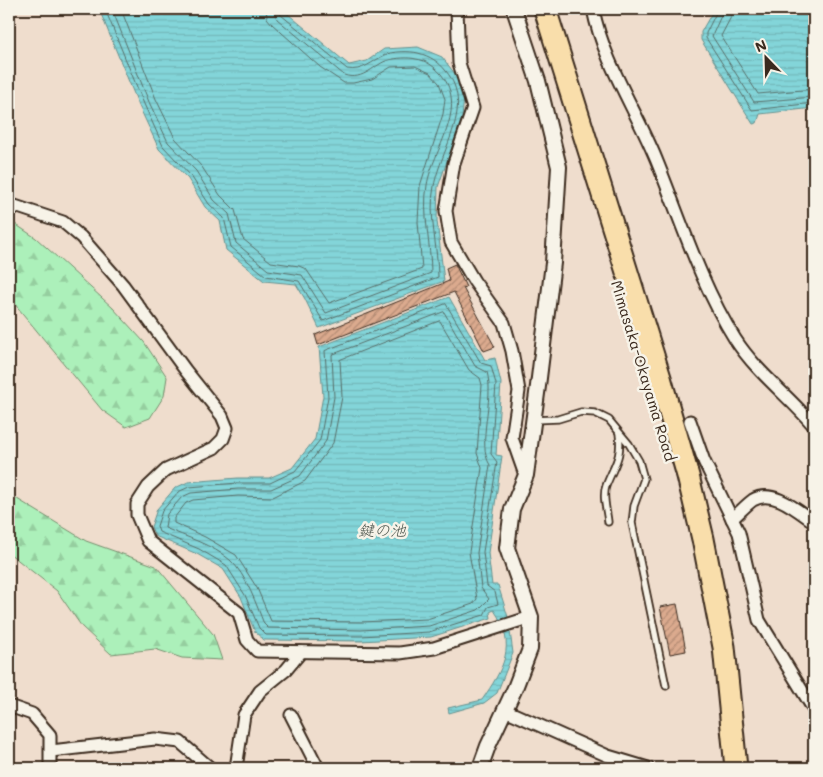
<svg xmlns="http://www.w3.org/2000/svg" width="823" height="777" font-family="Mali,'Klee One',sans-serif">
<style>
.forest{fill:url(#forest-firs);stroke:#748d6c}
.water{fill:url(#water-rules);stroke:#66918e}
.lines{fill:none;stroke-linecap:round;stroke-linejoin:round}
.shore{stroke:#586e69;stroke-width:1}
.building{fill:url(#building-hatch);stroke:#3b2a1e}
.service-casing{stroke:#3b2a1e;stroke-width:9}
.minor-casing{stroke:#3b2a1e;stroke-width:15}
.tertiary-casing{stroke:#3b2a1e;stroke-width:18}
.motorway-casing{stroke:#3b2a1e;stroke-width:25}
.service{stroke:#f7f3e8;stroke-width:5.5}
.minor{stroke:#f7f3e8;stroke-width:11}
.tertiary{stroke:#f7f3e8;stroke-width:14}
.motorway{stroke:#f9deab;stroke-width:21}
.labels{text-anchor:middle;stroke-width:5;stroke-linejoin:round;paint-order:stroke}
.street-label{font-size:15px;fill:#3b2a1e;stroke:#f7f3e8}
.water-label{font-size:16px;font-style:italic;fill:#4d554d;stroke:#f7f3e8}
</style>
<defs>
<pattern id="forest-firs" width="22" height="20" patternUnits="userSpaceOnUse" patternTransform="scale(1.25)"><rect width="22" height="20" fill="#acf0ba"/><path d="M5 1l3.5 6h-7zM16 11l3.5 6h-7z" fill="#95ce9f"/></pattern>
<pattern id="water-rules" width="6" height="5" patternUnits="userSpaceOnUse" patternTransform="scale(1.25)"><rect width="6" height="5" fill="#83d5d9"/><path d="M0 2.5h6" fill="none" stroke="#72b7ba"/></pattern>
<pattern id="building-hatch" width="6" height="6" patternUnits="userSpaceOnUse" patternTransform="scale(1.25)"><rect width="6" height="6" fill="#dbaa8e"/><path d="M-1 1l2-2M0 6l6-6M5 7l2-2" fill="none" stroke="#b38b73"/></pattern>
</defs>
<rect width="100%" height="100%" fill="#efddcd"/>
<filter id="ink" filterUnits="userSpaceOnUse"><feTurbulence type="fractalNoise" baseFrequency=".02" numOctaves="2"/><feDisplacementMap in="SourceGraphic" scale="10" xChannelSelector="R" yChannelSelector="G"/><feConvolveMatrix kernelMatrix="1 2 1 2 8 2 1 2 1" color-interpolation-filters="sRGB"/></filter>
<g filter="url(#ink)">
<!-- forest -->
<g class="forest">
<path d="M9 220 36 238 113 308 144 342 167 377 164 396 150 418 126 427 102 410 9 297Z"/>
<path d="M9 494 86 541 156 566 213 634 222 660 182 658 155 649 111 654 82 627 57 591 9 553Z"/>
</g>
<!-- water -->
<g class="water">
<path d="M99 9H282L349 65 367 61 384 49 418 47 442 57 455 74 464 96 462 118 438 187 437 221 444 281 319 328 305 299 296 284 264 281 226 250 220 221 205 207 188 179 159 149 139 106Z"/>
<path d="M714 9H814V108L760 114 757 123 753 124 701 40V32Z"/>
<path d="M449 297 485 360 495 358 501 383 496 455 502 456 488 553 492 585H498L508 617 513 653 497 693 484 703 449 713 448 708 482 700C503 669 518 646 494 610L490 612 491 618 431 637 361 641 264 640 255 632 241 597 223 569 197 554 155 536 151 527 157 509 175 488 188 482 238 478H269L292 468 315 439 323 396 319 347Z"/>
</g>
<g class="lines">
<!-- shore -->
<g class="shore">
<path d="M105 9 144 104 163 146 191 176 209 204 224 218 231 247 266 276 299 281 323 321 438 277C438 247 428 216 434 186 441 148 475 107 446 71 439 62 430 56 418 53 411 51 391 51 385 55 372 61 363 72 347 69L281 15 279 9"/>
<path d="M112 9 149 102 168 142 196 171 214 200 229 214 236 243 268 270 302 275 326 313 431 273C431 244 422 215 427 185 433 149 469 109 441 74 435 67 426 60 416 59 409 57 396 58 389 60 375 63 364 82 344 75L277 19 273 9"/>
<path d="M121 9 156 99 175 138 202 167 220 195 235 210 243 239 271 262 299 266 306 269 329 303 422 269 418 222 420 186 443 114 445 99 439 83 430 73 415 66 391 67 372 79 353 83H344L320 67 272 24 267 18 266 9"/>
<path d="M718 9 706 33V38L752 110 814 103"/>
<path d="M724 9 712 36 754 102 814 97"/>
<path d="M732 9 731 17 721 36 758 94 814 89"/>
<path d="M446 304 481 363 491 366 496 384 491 454 497 462 483 552 487 586 495 592 498 604 488 607 484 615 429 632 361 636 266 635 259 628 245 595 226 565 199 549 159 532 157 526 162 511 178 492 189 487 238 483H270L295 471 320 440 328 397 325 351Z"/>
<path d="M444 312 475 366 487 372C495 400 476 443 490 465L477 553 481 588 489 599 478 610 429 626 361 630 268 628 264 624C257 606 246 574 230 560 213 545 186 537 165 528L167 514 182 497 191 493 238 489H271L300 476 326 441 334 397 332 355Z"/>
<path d="M440 321 469 370 480 378 482 385 477 453 482 468 469 552 477 599 473 604 427 619 361 622 271 621 257 588 236 555 205 537 174 523V518L186 503 193 500 238 496 273 497 305 481 333 443 342 397 340 360Z"/>
</g>
</g>
<!-- building -->
<g class="building">
<path d="M455 264 466 287 463 288 495 347 484 351 454 292 318 345 315 335 449 281 446 268Z"/>
<path d="M677 604 686 651 670 654 660 607Z"/>
</g>
<g class="lines">
<defs>
<g id="service">
<path d="M534 420 558 419 581 412 595 413 609 420 629 444 639 461 644 479 634 506 632 523 666 686"/>
<path d="M608 522C607 511 602 496 606 486 615 463 622 458 619 433"/>
</g>
<g id="minor">
<path d="M457 9 459 63 473 108 454 163 446 211 451 242 474 281 504 323 512 351 519 391 512 438 525 475"/>
<path d="M593 9C603 61 636 110 656 159 681 220 700 283 735 339 757 373 789 396 814 426"/>
<path d="M9 204 63 222 81 237 123 285 186 371 222 416 227 428 223 439 214 448 166 470 148 487 137 504V515L148 541 239 613 247 640 257 651 400 653 434 648 531 617"/>
<path d="M690 421 704 461 739 533 759 620 814 710"/>
<path d="M732 519C739 513 746 505 753 500 773 488 798 511 814 522"/>
<path d="M9 706 32 714 50 735V768"/>
<path d="M505 710 608 756 648 768"/>
<path d="M291 715 318 768"/>
<path d="M51 751 155 739 180 742 210 768"/>
<path d="M236 768 244 715 260 691 286 670 301 652"/>
</g>
<path id="tertiary" d="M480 768 488 746 515 688 530 649 531 617 507 548 512 509 526 475 538 386 553 263 559 167 538 81 514 9"/>
<path id="motorway" d="M545 9 661 381 688 476 703 539 724 647 736 768"/>
</defs>
<!-- service casing -->
<use href="#service" class="service-casing"/>
<!-- minor casing -->
<use href="#minor" class="minor-casing"/>
<!-- tertiary casing -->
<use href="#tertiary" class="tertiary-casing"/>
<!-- motorway casing -->
<use href="#motorway" class="motorway-casing"/>
<!-- service -->
<use href="#service" class="service"/>
<!-- minor -->
<use href="#minor" class="minor"/>
<!-- tertiary -->
<use href="#tertiary" class="tertiary"/>
<!-- motorway -->
<use href="#motorway" class="motorway"/>
</g>
</g>
<g class="labels">
<!-- street labels -->
<g class="street-label">
<text transform="translate(643 371) rotate(73)" y="5">Mimasaka-Okayama Road</text>
</g>
<!-- water labels -->
<g class="water-label">
<text x="382" y="536">鍵の池</text>
</g>
</g>
<!-- margin -->
<rect width="823" height="777" fill="none" stroke="#f7f3e8" stroke-width="30"/>
<rect x="15" y="15" width="793" height="747" fill="none" stroke="#3b2a1e" stroke-width="2" filter="url(#ink)"/>
<!-- north arrow -->
<g transform="translate(766 58) rotate(337)" stroke="#f7f3e8" stroke-width="4" paint-order="stroke">
<path d="M0-4L9 19L0 12L-9 19Z" fill="#3b2a1e"/>
<text y="-8" font-size="14" font-weight="bold" text-anchor="middle" fill="#3b2a1e">N</text>
</g>
</svg>
